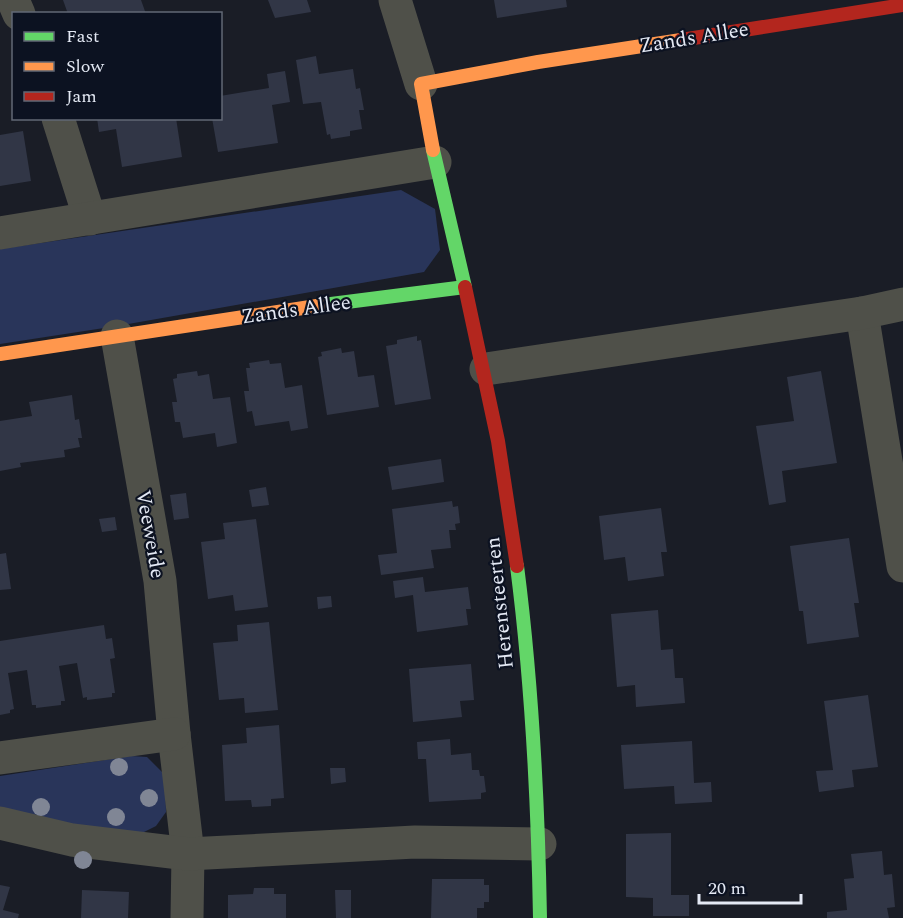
<svg xmlns="http://www.w3.org/2000/svg" width="903" height="918" font-family="Spectral,serif">
<style>
.green{fill:#29355a}
.building{fill:#313646}
.lines{fill:none;stroke-linecap:round;stroke-linejoin:round}
.street{stroke:#4f5049;stroke-width:33}
.fast{stroke:#63d668;stroke-width:14}
.slow{stroke:#ff974d;stroke-width:14}
.jam{stroke:#b3261e;stroke-width:14}
.tree{fill:#808695}
.labels{text-anchor:middle;stroke-width:4.5;stroke-linejoin:round;paint-order:stroke}
.street-label{font-size:21px;fill:#e4e9f4;stroke:#0c1221}
</style>
<rect width="100%" height="100%" fill="#1a1d26"/>
<!-- green -->
<g class="green">
<path d="M401 190 435 209 440 250 424 272 117 326 0 344V249Z"/>
<path d="M131 756 147 757 165 775 166 812 156 826 138 835 0 818V776Z"/>
</g>
<!-- building -->
<g class="building">
<path d="M63 0H141L146 14H68Z"/>
<path d="M268 0H307L311 12 275 18Z"/>
<path d="M494 0H566L567 7 497 18Z"/>
<path d="M316 56 319 74 353 69 356 89 360 88 364 110H359L362 129 350 131V136L331 139 330 134 327 135 321 102 303 104 296 60Z"/>
<path d="M285 71 290 102 272 105 278 143 218 152 212 118H220V96L269 88 267 74Z"/>
<path d="M97 118H176L182 157 122 167 116 129 99 132Z"/>
<path d="M23 131 31 181 0 186V135Z"/>
<path d="M417 336V341L421 340 431 399 395 405 386 346 397 344V340Z"/>
<path d="M341 348 342 353 354 351 358 377 374 375 379 407 327 415 318 357 322 356 321 352Z"/>
<path d="M269 360 270 364 281 363 285 388 302 385 308 428 291 431 289 421 255 426 252 411 247 412 244 391H249L246 368H250L249 363Z"/>
<path d="M197 371 198 376 209 374 213 399 230 397 237 443 217 447 215 433 183 438 180 422H175L172 402H177L173 379 177 378V374Z"/>
<path d="M821 371 837 463 782 471 786 502 769 505 756 426 794 421 787 377Z"/>
<path d="M72 395 75 420 79 419 82 438H78L80 447 64 450 65 457 20 463 21 467 0 471V421L32 416 29 402Z"/>
<path d="M441 459 444 482 392 490 388 467Z"/>
<path d="M266 487 269 505 252 507 249 490Z"/>
<path d="M186 493 189 518 174 520 170 495Z"/>
<path d="M452 501 453 507 458 506 460 523 455 524 456 530H449L451 548 431 550 434 568 381 575 378 555 397 553 392 509Z"/>
<path d="M661 508 667 552H661L664 576 628 581 625 557 604 560 599 516Z"/>
<path d="M115 517 117 530 102 532 99 519Z"/>
<path d="M256 519 268 607 235 611 233 595 208 599 201 542 225 539 223 523Z"/>
<path d="M849 538 859 603H854L859 637 807 644 803 611H799L790 546Z"/>
<path d="M6 553 11 589 0 590V554Z"/>
<path d="M423 577 425 592 468 587 471 609H466L468 625 417 632 413 595 395 598 393 581Z"/>
<path d="M331 596 332 607 318 609 317 597Z"/>
<path d="M658 610 661 650 673 649 675 678H683L685 703 636 707 635 685 617 687 611 614Z"/>
<path d="M269 622 278 710 245 713 244 698 219 700 213 643 238 641 237 625Z"/>
<path d="M104 625 106 639 112 638 115 658 110 659 115 693H112V697L87 700V697L83 698 77 663 59 666 65 701H61V705L36 708V705H32L27 670 8 673 14 709 10 710V713L0 715V641Z"/>
<path d="M471 664 474 700 460 701 462 717 413 722 409 669Z"/>
<path d="M868 695 878 767 852 770 854 787 819 792 816 771 833 770 824 701Z"/>
<path d="M279 725 284 798 271 799V806L252 807 251 800 225 801 222 745 247 743 246 728Z"/>
<path d="M450 739 451 755 471 753 472 770H479L480 776H484L486 792 481 793V799L429 802 426 759H418L417 742Z"/>
<path d="M692 741 694 783 711 782 712 802 675 804 674 786 624 789 621 745Z"/>
<path d="M330 768H345L346 782 331 784Z"/>
<path d="M671 833V895H689V916H653V898L626 897V834Z"/>
<path d="M882 851 884 875 892 874 895 907 887 908 889 918H827V912L847 910 844 879 854 878 851 854Z"/>
<path d="M432 879H484V885H489V902H484V908H477V918H431Z"/>
<path d="M0 885 10 887 3 910 19 914 18 918H0Z"/>
<path d="M254 888H274V894H286V918H228V895L253 894Z"/>
<path d="M82 890 129 892 128 918H81Z"/>
<path d="M335 890H351V918H336Z"/>
</g>
<g class="lines">
<!-- street -->
<g class="street">
<path d="M13 0 19 14"/>
<path d="M395 0 421 84"/>
<path d="M58 118 90 219"/>
<path d="M0 233 435 162"/>
<path d="M862 313 903 566"/>
<path d="M117 336 160 581 174 734 188 854 187 918"/>
<path d="M486 369 862 313 903 304"/>
<path d="M0 758 174 734"/>
<path d="M0 823 72 840 188 854 415 842 540 844"/>
</g>
<!-- fast -->
<g class="fast">
<path d="M323 305 465 287 433 150"/>
<path d="M517 566C532 683 538 800 540 918"/>
</g>
<!-- slow -->
<g class="slow">
<path d="M433 150 421 84 538 62 681 40"/>
<path d="M0 354 323 305"/>
</g>
<!-- jam -->
<g class="jam">
<path d="M681 40 903 5"/>
<path d="M465 287 498 441 517 566"/>
</g>
</g>
<!-- trees -->
<g class="tree">
<circle cx="119" cy="767" r="9"/>
<circle cx="149" cy="798" r="9"/>
<circle cx="41" cy="807" r="9"/>
<circle cx="116" cy="817" r="9"/>
<circle cx="83" cy="860" r="9"/>
</g>
<g class="labels">
<!-- street labels -->
<g class="street-label">
<text transform="translate(694 37) rotate(-9)" y="7">Zands Allee</text>
<text transform="translate(296 309) rotate(-8)" y="7">Zands Allee</text>
<text transform="translate(151 534) rotate(80)" y="7">Veeweide</text>
<text transform="translate(499 603) rotate(-96)" y="7">Herensteerten</text>
</g>
</g>
<!-- legend -->
<rect x="12" y="12" width="210" height="108" fill="#0c1221" stroke="#626875" stroke-width="1.5"/>
<rect x="24" y="32" width="30" height="9" fill="#63d668" stroke="#626875" stroke-width="1.5"/>
<text x="66" y="42" font-size="18" fill="#e4e9f4">Fast</text>
<rect x="24" y="62" width="30" height="9" fill="#ff974d" stroke="#626875" stroke-width="1.5"/>
<text x="66" y="72" font-size="18" fill="#e4e9f4">Slow</text>
<rect x="24" y="92" width="30" height="9" fill="#b3261e" stroke="#626875" stroke-width="1.5"/>
<text x="66" y="102" font-size="18" fill="#e4e9f4">Jam</text>
<!-- scale -->
<path d="M699 894v9h102v-9" fill="none" stroke="#e4e9f4" stroke-width="3"/>
<text x="708" y="894" font-size="18" fill="#e4e9f4" stroke="#0c1221" stroke-width="4.5" paint-order="stroke">20 m</text>
</svg>
